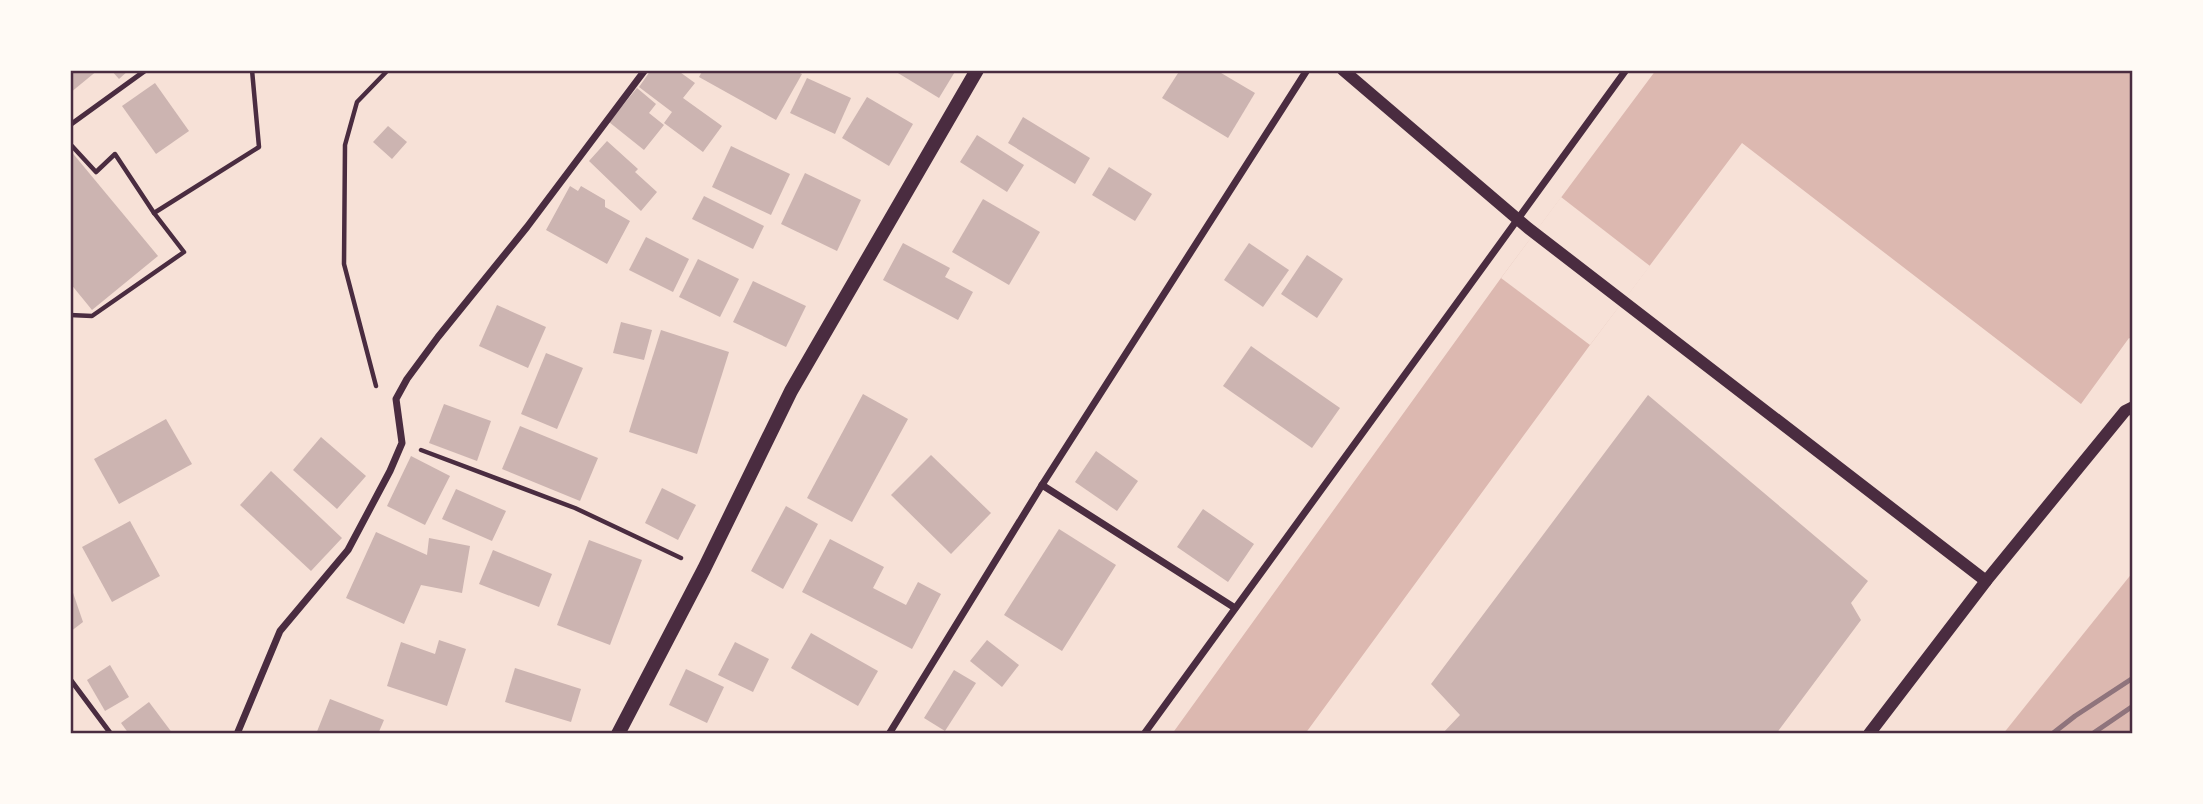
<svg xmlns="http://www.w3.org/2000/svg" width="2203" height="804" font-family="Commissioner,sans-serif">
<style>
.water{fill:#dcb8b0}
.pier{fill:#f7e1d7}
.building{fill:#ccb4b1}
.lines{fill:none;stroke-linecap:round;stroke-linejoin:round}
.path{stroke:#4a2c40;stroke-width:4.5}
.service{stroke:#4a2c40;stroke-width:5}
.minor{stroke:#4a2c40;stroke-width:7}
.tertiary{stroke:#4a2c40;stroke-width:12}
.secondary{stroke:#4a2c40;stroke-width:14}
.rail{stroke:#8f747c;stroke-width:5}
.neatline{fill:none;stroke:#4a2c40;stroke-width:2.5}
</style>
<rect width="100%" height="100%" fill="#f7e1d7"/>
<!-- water -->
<g class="water">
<path d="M1656 70H2133V340L2129 338 2081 404 1742 143 1590 345 1305 734H1172L1501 278Z"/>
<path d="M2133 572V734H2003Z"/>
</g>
<!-- pier -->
<path class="pier" d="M1561 197 1650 266 1590 345 1501 278Z"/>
<!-- building -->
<g class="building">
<path d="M70 70H98L70 93Z"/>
<path d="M111 70H129L119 79Z"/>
<path d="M651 70H677L695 83 683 98 722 126 703 152 664 123 672 112 639 87Z"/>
<path d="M703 70H794L802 74 776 120 699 77Z"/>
<path d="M893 70H956L939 98Z"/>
<path d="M1180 70H1216L1255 93 1228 138 1162 98Z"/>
<path d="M807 78 851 98 835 134 790 113Z"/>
<path d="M155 83 189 131 156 154 122 106Z"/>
<path d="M637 88 656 104 649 113 664 125 644 150 609 122Z"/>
<path d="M867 97 913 124 889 166 842 138Z"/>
<path d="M1023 117 1090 158 1075 184 1008 143Z"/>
<path d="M388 126 407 142 392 159 373 142Z"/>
<path d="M977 135 1024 165 1007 192 960 162Z"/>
<path d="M607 141 638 169 635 172 657 192 641 211 589 161Z"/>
<path d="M731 146 790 174 771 215 712 187Z"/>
<path d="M70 150 158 256 92 310 70 283Z"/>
<path d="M1109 167 1152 194 1135 221 1092 195Z"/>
<path d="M805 173 861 200 837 251 781 224Z"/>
<path d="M570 186 578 191 581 186 605 200V207L630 221 607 264 546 230Z"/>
<path d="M704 196 764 226 753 249 692 219Z"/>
<path d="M983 199 1040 232 1009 285 952 252Z"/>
<path d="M646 237 689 259 673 292 629 270Z"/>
<path d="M903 243 950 268 945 277 973 292 958 320 883 280Z"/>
<path d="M1249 243 1289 270 1263 307 1224 280Z"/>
<path d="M1307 255 1343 279 1317 318 1281 294Z"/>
<path d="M698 259 739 279 720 317 679 297Z"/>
<path d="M753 281 806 306 786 347 733 322Z"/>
<path d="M497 305 546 327 528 368 479 346Z"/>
<path d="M621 322 652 330 644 360 613 353Z"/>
<path d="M661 330 729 352 697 454 629 432Z"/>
<path d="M1251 346 1340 408 1312 448 1223 386Z"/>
<path d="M546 353 583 368 557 429 521 414Z"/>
<path d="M863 394 908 419 852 522 807 498Z"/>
<path d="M1648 395 1868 581 1851 603 1861 620 1776 734H1442L1460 715 1431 684Z"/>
<path d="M444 404 491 421 477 461 429 443Z"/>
<path d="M166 419 192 464 119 504 94 459Z"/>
<path d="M520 426 598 458 580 501 502 469Z"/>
<path d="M321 437 366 476 337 509 293 470Z"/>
<path d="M1096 451 1138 481 1117 511 1075 482Z"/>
<path d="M931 455 991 513 951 554 891 495Z"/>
<path d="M411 456 450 476 425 525 387 506Z"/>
<path d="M271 471 342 538 311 571 240 505Z"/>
<path d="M662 488 696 505 678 540 645 523Z"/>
<path d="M456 489 506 511 492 541 442 519Z"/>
<path d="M786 506 818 524 783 589 751 571Z"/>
<path d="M1203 509 1254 544 1228 582 1177 547Z"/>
<path d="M130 521 160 576 112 602 82 547Z"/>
<path d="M1059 529 1116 565 1062 651 1004 615Z"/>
<path d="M376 532 427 555 429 538 470 546 462 593 421 585 404 624 346 598Z"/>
<path d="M830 539 884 567 873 588 906 605 918 582 941 594 912 649 802 592Z"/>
<path d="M589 540 642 560 610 645 557 625Z"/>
<path d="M493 550 552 574 539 607 479 584Z"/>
<path d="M70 584 83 622 70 632Z"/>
<path d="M811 633 878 671 858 706 791 668Z"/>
<path d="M439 640 466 649 447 706 387 686 401 642 435 654Z"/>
<path d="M987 640 1019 665 1002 687 970 661Z"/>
<path d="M735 642 769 659 753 692 718 675Z"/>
<path d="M110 665 129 697 105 711 87 680Z"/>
<path d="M515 668 581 689 571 722 505 702Z"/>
<path d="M686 669 724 687 707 723 669 705Z"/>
<path d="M954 670 976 683 945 731 924 718Z"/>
<path d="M330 699 384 720 378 734H316Z"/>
<path d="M149 702 173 734H129L121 723Z"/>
</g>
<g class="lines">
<!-- path -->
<g class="path">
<path d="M154 213 259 147 252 70"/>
<path d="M70 315 92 316 184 252 154 213 115 154 96 172 72 146"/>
<path d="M376 386 344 264 345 145 357 102 388 70"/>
<path d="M421 450 575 508 681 558"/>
</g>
<!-- service -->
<g class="service">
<path d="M70 125 146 70"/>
<path d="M70 679 111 734"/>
</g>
<!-- minor -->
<g class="minor">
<path d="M1042 485 1235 608"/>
<path d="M237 734 280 631 348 550 390 471 402 443 396 399 407 379 438 337 527 227 645 70"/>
<path d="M889 734 1042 485 1307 70"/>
<path d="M1144 734 1626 70"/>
</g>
<!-- tertiary -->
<g class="tertiary">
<path d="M1343 70 1528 228 1986 581"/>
<path d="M1869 734 1986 581 2125 411 2133 407"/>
</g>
<!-- secondary -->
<path class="secondary" d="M618 734 704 569 791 391 977 70"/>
<!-- rail -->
<g class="rail">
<path d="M2052 734 2075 716 2133 678"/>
<path d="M2092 734 2133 706"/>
</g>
</g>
<!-- border -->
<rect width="2203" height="804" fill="none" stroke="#fffaf5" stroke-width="144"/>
<rect x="72" y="72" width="2059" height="660" class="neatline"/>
</svg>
